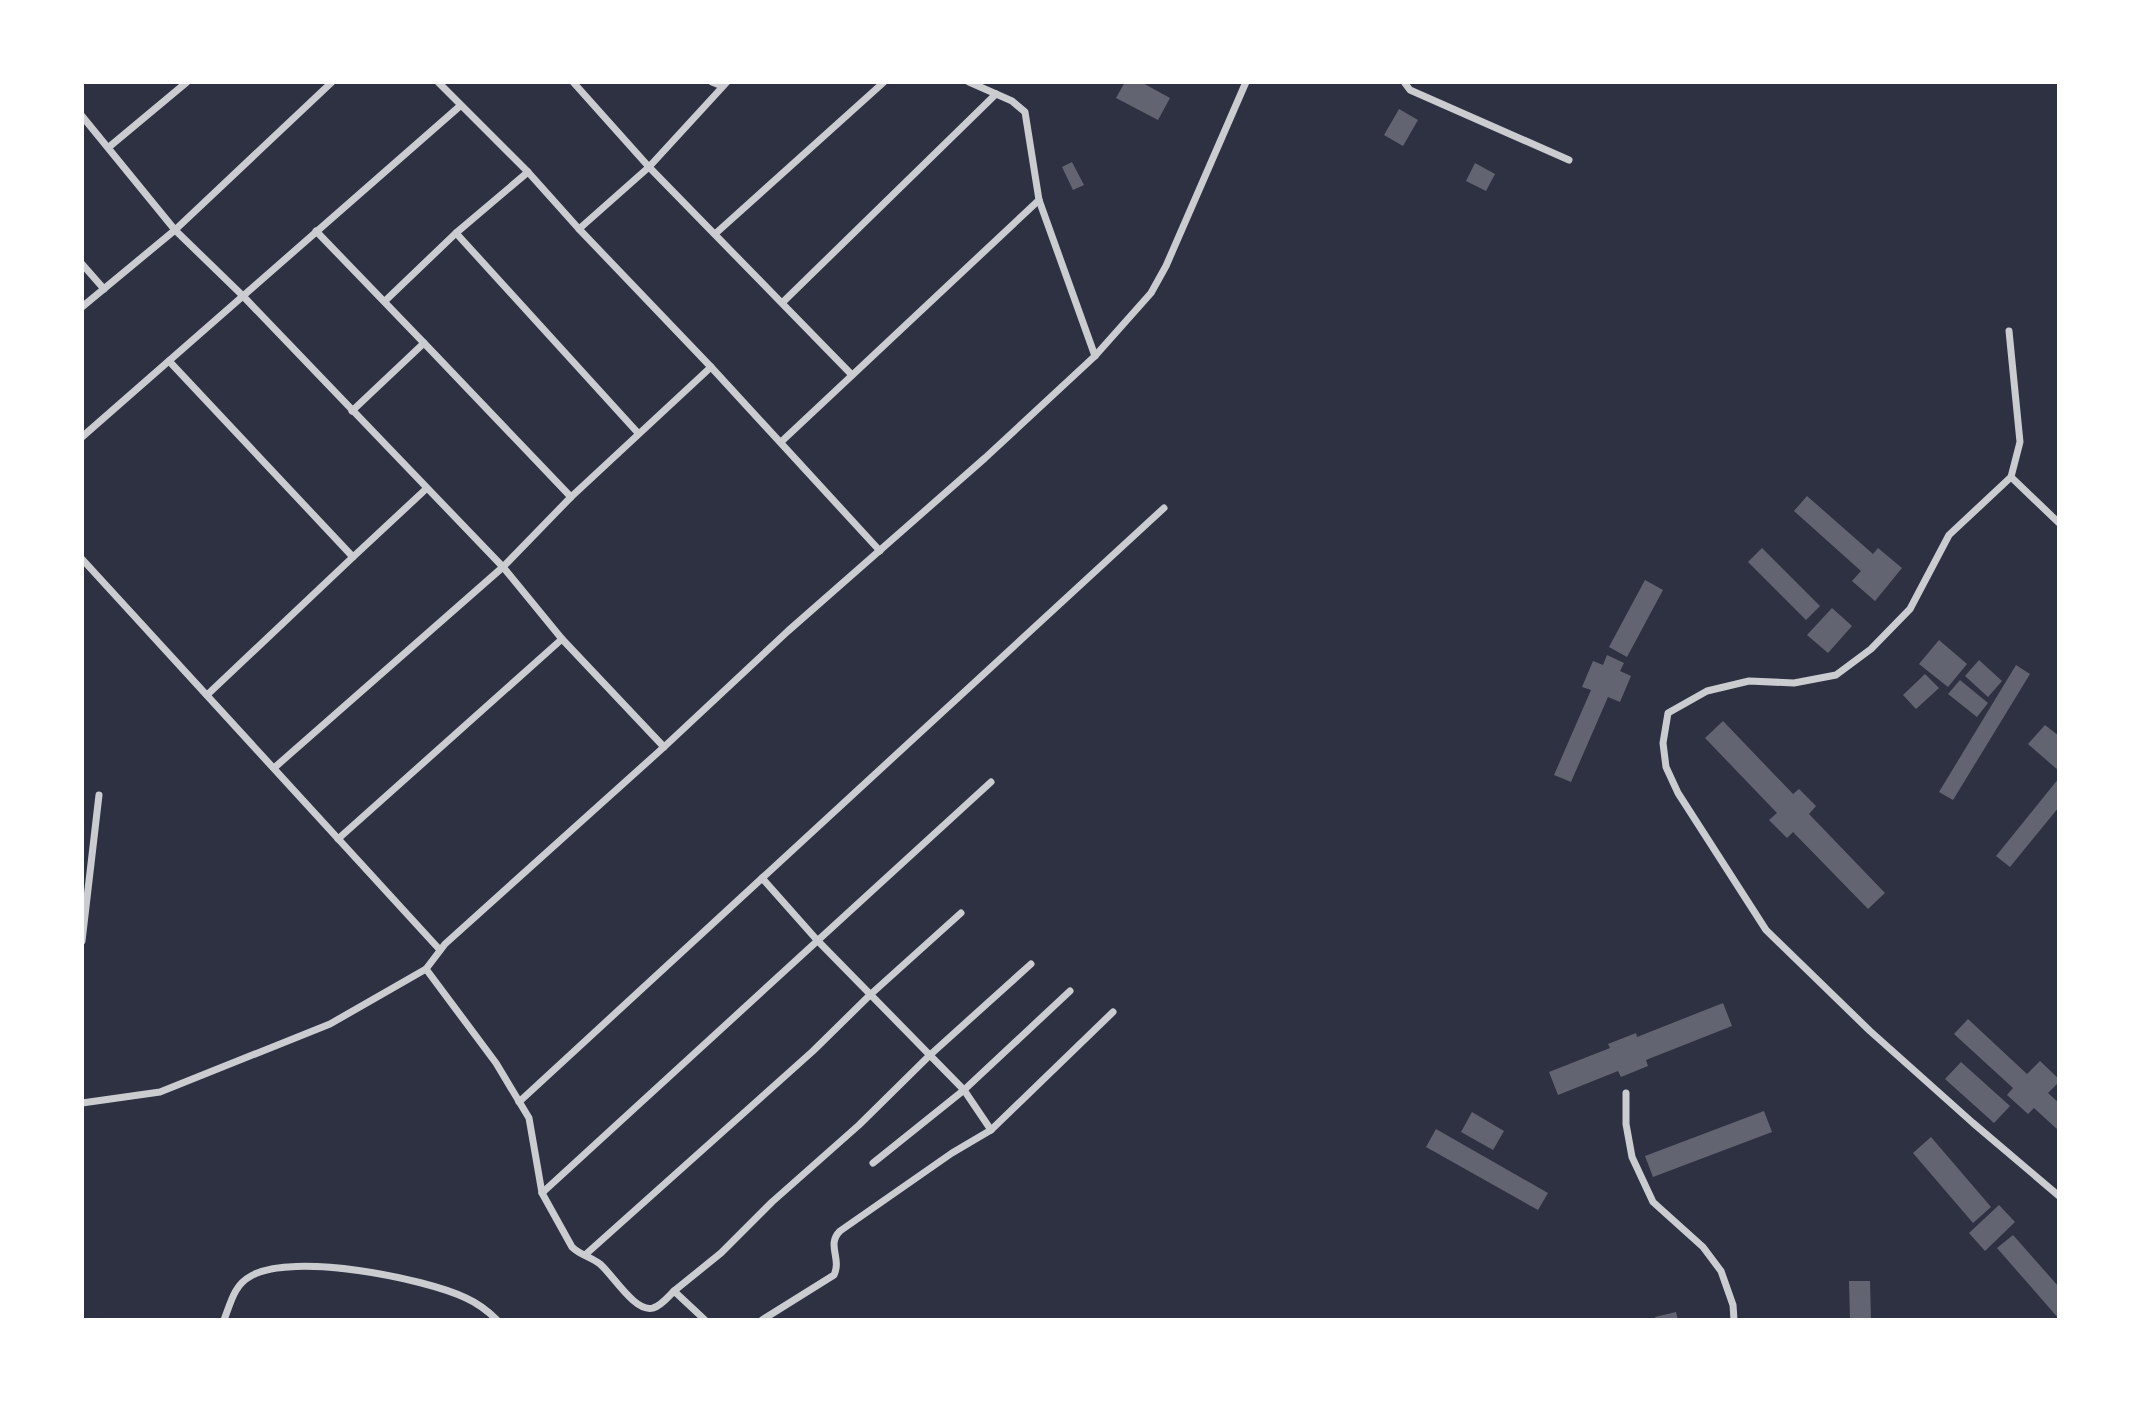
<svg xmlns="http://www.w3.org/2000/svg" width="2141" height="1402" font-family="'Alegreya Sans',sans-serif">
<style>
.building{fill:#626471}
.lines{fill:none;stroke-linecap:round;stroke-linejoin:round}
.minor{stroke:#caccd0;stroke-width:7}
</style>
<rect width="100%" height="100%" fill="#2d3142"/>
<!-- building -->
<g class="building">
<path d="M1125 82H1141L1170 98 1158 120 1116 98Z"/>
<path d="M1399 109 1418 120 1403 146 1384 135Z"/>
<path d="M1072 162 1084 185 1073 190 1062 167Z"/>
<path d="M1475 163 1495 174 1486 191 1466 181Z"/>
<path d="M1807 496 1873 554 1878 548 1902 568 1875 601 1852 581 1861 571 1794 511Z"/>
<path d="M1762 548 1820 606 1806 620 1748 562Z"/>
<path d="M1645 580 1663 590 1627 657 1609 647Z"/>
<path d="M1832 608 1852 626 1828 653 1807 635Z"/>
<path d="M1939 640 1967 664 1948 687 1919 664Z"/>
<path d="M1607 655 1624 663 1620 671 1631 676 1620 702 1608 697 1571 782 1554 775 1591 690 1582 687 1593 661 1603 665Z"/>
<path d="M1979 660 2002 681 1988 697 1965 676Z"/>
<path d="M2016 665 2030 674 1953 800 1939 792Z"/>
<path d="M1925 674 1939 688 1916 709 1903 695Z"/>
<path d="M1960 680 1988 703 1977 717 1948 694Z"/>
<path d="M1723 721 1793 794 1799 789 1816 806 1809 814 1885 893 1868 909 1793 832 1787 838 1769 820 1777 813 1705 738Z"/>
<path d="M2045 725 2059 736V771L2028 744Z"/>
<path d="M2059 778V807L2010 867 1996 856Z"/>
<path d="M1723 1003 1732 1026 1646 1060 1648 1066 1621 1077 1618 1071 1558 1095 1549 1072 1610 1048 1608 1044 1636 1033 1637 1037Z"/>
<path d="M1968 1019 2027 1074 2040 1061 2059 1079V1082L2048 1093 2059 1103V1131L2034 1108 2028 1114 2007 1095 2013 1088 1954 1034Z"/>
<path d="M1961 1062 2010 1106 1994 1123 1945 1079Z"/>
<path d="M1764 1111 1772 1132 1653 1177 1645 1156Z"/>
<path d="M1472 1112 1504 1131 1493 1150 1461 1132Z"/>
<path d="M1436 1129 1548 1193 1538 1210 1426 1147Z"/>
<path d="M1931 1137 1991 1207 1973 1223 1913 1153Z"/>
<path d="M1999 1205 2015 1222 1985 1251 1969 1233Z"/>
<path d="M2013 1235 2059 1287V1319L1997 1248Z"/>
<path d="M1849 1281H1870L1871 1320H1850Z"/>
<path d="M1676 1312 1678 1320H1656L1655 1317Z"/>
</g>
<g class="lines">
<!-- minor -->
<g class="minor">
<path d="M332 82 175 230 242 295 503 567 562 639 664 747"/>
<path d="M438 82 528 172 579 229 711 367 880 551"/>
<path d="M573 82 649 167 852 375"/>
<path d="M712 82 722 86"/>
<path d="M969 82 1012 101 1025 112 1039 200 1095 356"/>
<path d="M1404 82 1410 90 1569 160"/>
<path d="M82 116 175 230 82 307"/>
<path d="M109 147 187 82"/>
<path d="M579 229 649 167 727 82"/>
<path d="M316 231 424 343 352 411"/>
<path d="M456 233 638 433"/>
<path d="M715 234 884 82"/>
<path d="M82 264 104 289"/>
<path d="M385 301 456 233 528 172"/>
<path d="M783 302 996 94"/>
<path d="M2009 331 2020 442 2011 477"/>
<path d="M424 343 571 497"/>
<path d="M169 361 353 557 426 489"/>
<path d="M82 437 460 106"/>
<path d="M781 442 1039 200"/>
<path d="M2059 523 2011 477 1949 535 1910 609 1871 649 1836 675 1794 683 1749 681 1707 691 1668 713 1663 743 1666 767 1678 793 1766 930 1870 1031 1973 1123 2059 1196"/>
<path d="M82 559 440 950"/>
<path d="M207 695 353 557"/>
<path d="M274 768 503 567 571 497 711 367"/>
<path d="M338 839 562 639"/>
<path d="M762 878 817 940 964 1090 991 1130"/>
<path d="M82 941 99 795"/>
<path d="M426 969 496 1063 529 1118 542 1193 572 1247C580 1255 591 1257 600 1264 613 1275 635 1313 653 1308 661 1306 668 1297 674 1291L705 1320"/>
<path d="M1626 1093V1124L1632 1157 1653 1202 1703 1247 1721 1271 1733 1305 1734 1320"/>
<path d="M519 1102 1164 508"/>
<path d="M82 1103 160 1092 330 1024 426 969 445 944 664 747 788 631 985 458 1095 356 1151 293 1166 266 1246 82"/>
<path d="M873 1163 964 1090 1070 991"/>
<path d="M542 1193 991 782"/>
<path d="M585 1255 813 1051 871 994 961 913"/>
<path d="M674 1291 721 1253 772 1202 859 1125 930 1055 1031 964"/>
<path d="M224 1320C231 1302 234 1285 251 1276 293 1252 424 1278 466 1298 477 1303 489 1312 497 1320"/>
<path d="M762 1320 834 1275C842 1258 826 1245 840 1231L952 1153 991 1130 1113 1012"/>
</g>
</g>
<!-- border -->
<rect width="2141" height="1402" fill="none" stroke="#ffffff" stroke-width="168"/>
</svg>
